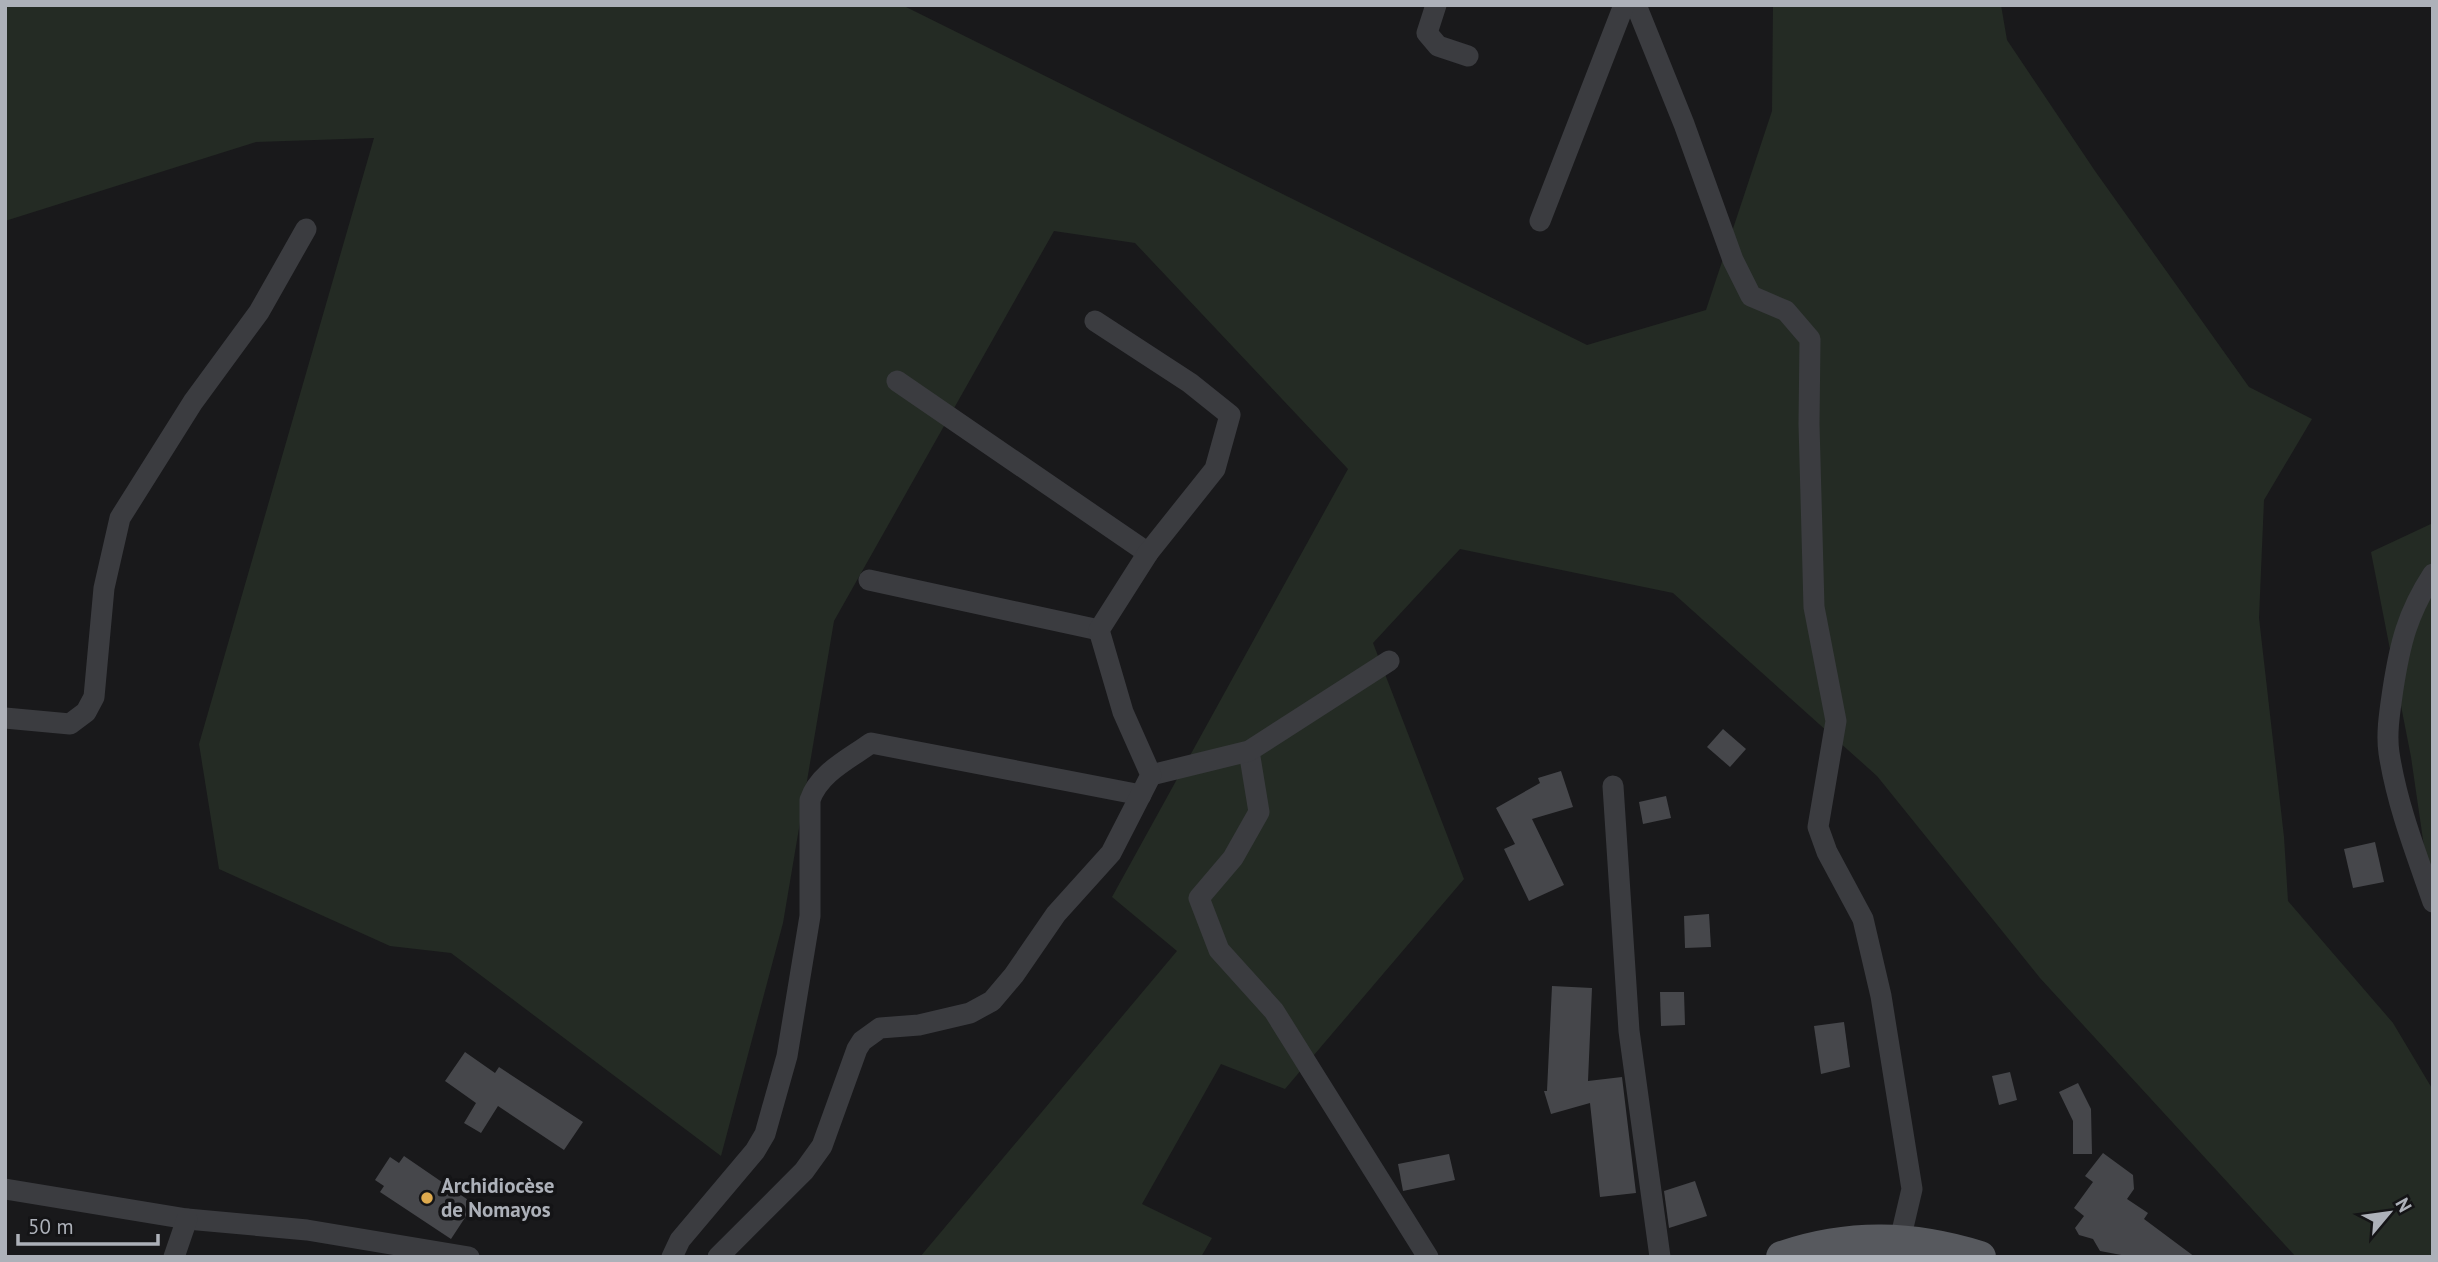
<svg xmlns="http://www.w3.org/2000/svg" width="2438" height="1262" font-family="'PT Sans',sans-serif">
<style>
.green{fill:#242b24}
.building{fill:#46474b}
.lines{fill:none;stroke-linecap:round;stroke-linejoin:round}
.minor{stroke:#3b3c40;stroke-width:21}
.primary{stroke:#57595e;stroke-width:32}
.poi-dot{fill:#deaa4e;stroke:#141416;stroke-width:2.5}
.labels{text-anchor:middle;stroke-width:7;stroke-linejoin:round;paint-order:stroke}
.poi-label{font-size:21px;font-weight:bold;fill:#adb1b9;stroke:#141416;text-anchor:start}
</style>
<rect width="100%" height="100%" fill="#19191b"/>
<!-- green -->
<g class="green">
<path d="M5 5H902L1587 345 1706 310 1772 111 1773 5H2001L2007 40 2095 171 2249 387 2312 419 2264 500 2259 618 2284 837 2288 901 2393 1023 2433 1090V1257H2296L2040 978 1877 776 1673 593 1460 549 1373 643 1464 879 1285 1089 1221 1064 1142 1204 1212 1238 1201 1257H920L1177 951 1112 897 1348 469 1135 243 1054 231 834 621 783 923 721 1156 451 953 390 946 219 869 199 744 374 138 256 142 5 221Z"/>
<path d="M2433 523V880L2428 874 2411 757 2371 552Z"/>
</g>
<!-- building -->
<g class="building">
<path d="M1723 729 1746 749 1730 767 1707 747Z"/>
<path d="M1561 771 1573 807 1532 819 1564 885 1529 901 1504 849 1515 844 1496 808 1540 783 1538 778Z"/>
<path d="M1666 796 1671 818 1643 824 1639 802Z"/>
<path d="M2375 842 2384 882 2353 888 2344 849Z"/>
<path d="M1709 914 1711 947 1685 948 1684 916Z"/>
<path d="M1552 986 1592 988 1588 1081 1622 1077 1636 1193 1600 1197 1590 1103 1551 1114 1544 1091H1547Z"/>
<path d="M1660 992H1684L1685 1025 1661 1026Z"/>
<path d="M1844 1022 1850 1067 1821 1074 1814 1026Z"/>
<path d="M465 1052 495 1073 499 1067 583 1122 564 1150 498 1106 481 1133 464 1123 476 1103 445 1081Z"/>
<path d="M2010 1072 2017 1100 1999 1105 1992 1076Z"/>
<path d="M2078 1083 2091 1109 2092 1154H2073V1121L2059 1092Z"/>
<path d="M2103 1153 2133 1175 2134 1189 2127 1199 2148 1213 2144 1219 2195 1257H2132L2100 1251 2093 1239 2079 1235 2075 1228 2084 1216 2074 1208 2093 1182 2085 1176Z"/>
<path d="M1449 1154 1455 1180 1403 1191 1398 1164Z"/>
<path d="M404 1156 474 1204 451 1239 380 1192 384 1186 375 1180 390 1157 399 1163Z"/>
<path d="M1695 1181 1707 1216 1669 1228 1664 1191Z"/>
</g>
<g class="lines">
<!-- minor -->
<g class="minor">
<path d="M1436 5 1427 33 1438 46 1468 56"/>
<path d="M1636 5 1684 124 1733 260 1751 296 1786 311 1810 339 1809 424 1814 607 1836 721 1818 827 1827 852 1863 919 1881 996 1912 1189 1900 1240 1908 1248"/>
<path d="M1540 221 1624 5"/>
<path d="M897 381 1148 553"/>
<path d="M2433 574C2407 614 2400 644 2393 689 2390 710 2386 733 2389 753 2397 805 2416 853 2433 902"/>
<path d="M869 580 1099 630"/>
<path d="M5 718 70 724 86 712 94 697 104 588 120 518 193 402 259 312 306 229"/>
<path d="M1249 751 1259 812 1233 858 1199 898 1219 950 1274 1011 1428 1257"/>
<path d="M1151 775 1249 751 1389 661"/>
<path d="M1613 786 1629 1031 1660 1257"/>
<path d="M5 1189 187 1219 307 1230 469 1257"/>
<path d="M174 1257 187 1219"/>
<path d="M672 1257 680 1240 755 1151 765 1134 787 1056 810 916V800C819 773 849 759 871 743L1141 795"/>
<path d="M718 1257 804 1171 822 1146 857 1049 862 1041 880 1028 919 1025 970 1013 992 1001 1014 975 1056 914 1111 853 1151 775 1123 712 1099 630 1148 553 1215 469 1230 415 1190 383 1095 321"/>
</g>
<!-- primary -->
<path class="primary" d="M1782 1257C1849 1234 1913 1236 1980 1257"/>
</g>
<!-- markers -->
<circle class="poi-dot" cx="427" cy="1198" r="7"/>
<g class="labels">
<!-- poi labels -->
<g class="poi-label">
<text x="441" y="1193">Archidiocèse<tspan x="441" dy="24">de Nomayos</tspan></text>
</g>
</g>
<!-- border -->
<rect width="2438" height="1262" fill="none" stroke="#adb1b9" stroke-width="14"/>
<!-- north arrow -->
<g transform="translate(2389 1213) rotate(61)" stroke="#141416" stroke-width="5" paint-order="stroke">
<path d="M0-5L12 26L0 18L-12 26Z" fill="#adb1b9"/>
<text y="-10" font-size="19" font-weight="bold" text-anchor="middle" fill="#adb1b9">N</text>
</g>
<!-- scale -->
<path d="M18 1234v10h140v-10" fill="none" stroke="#adb1b9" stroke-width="3.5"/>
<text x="28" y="1234" font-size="21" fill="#adb1b9" stroke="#141416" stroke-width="5" paint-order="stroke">50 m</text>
</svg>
